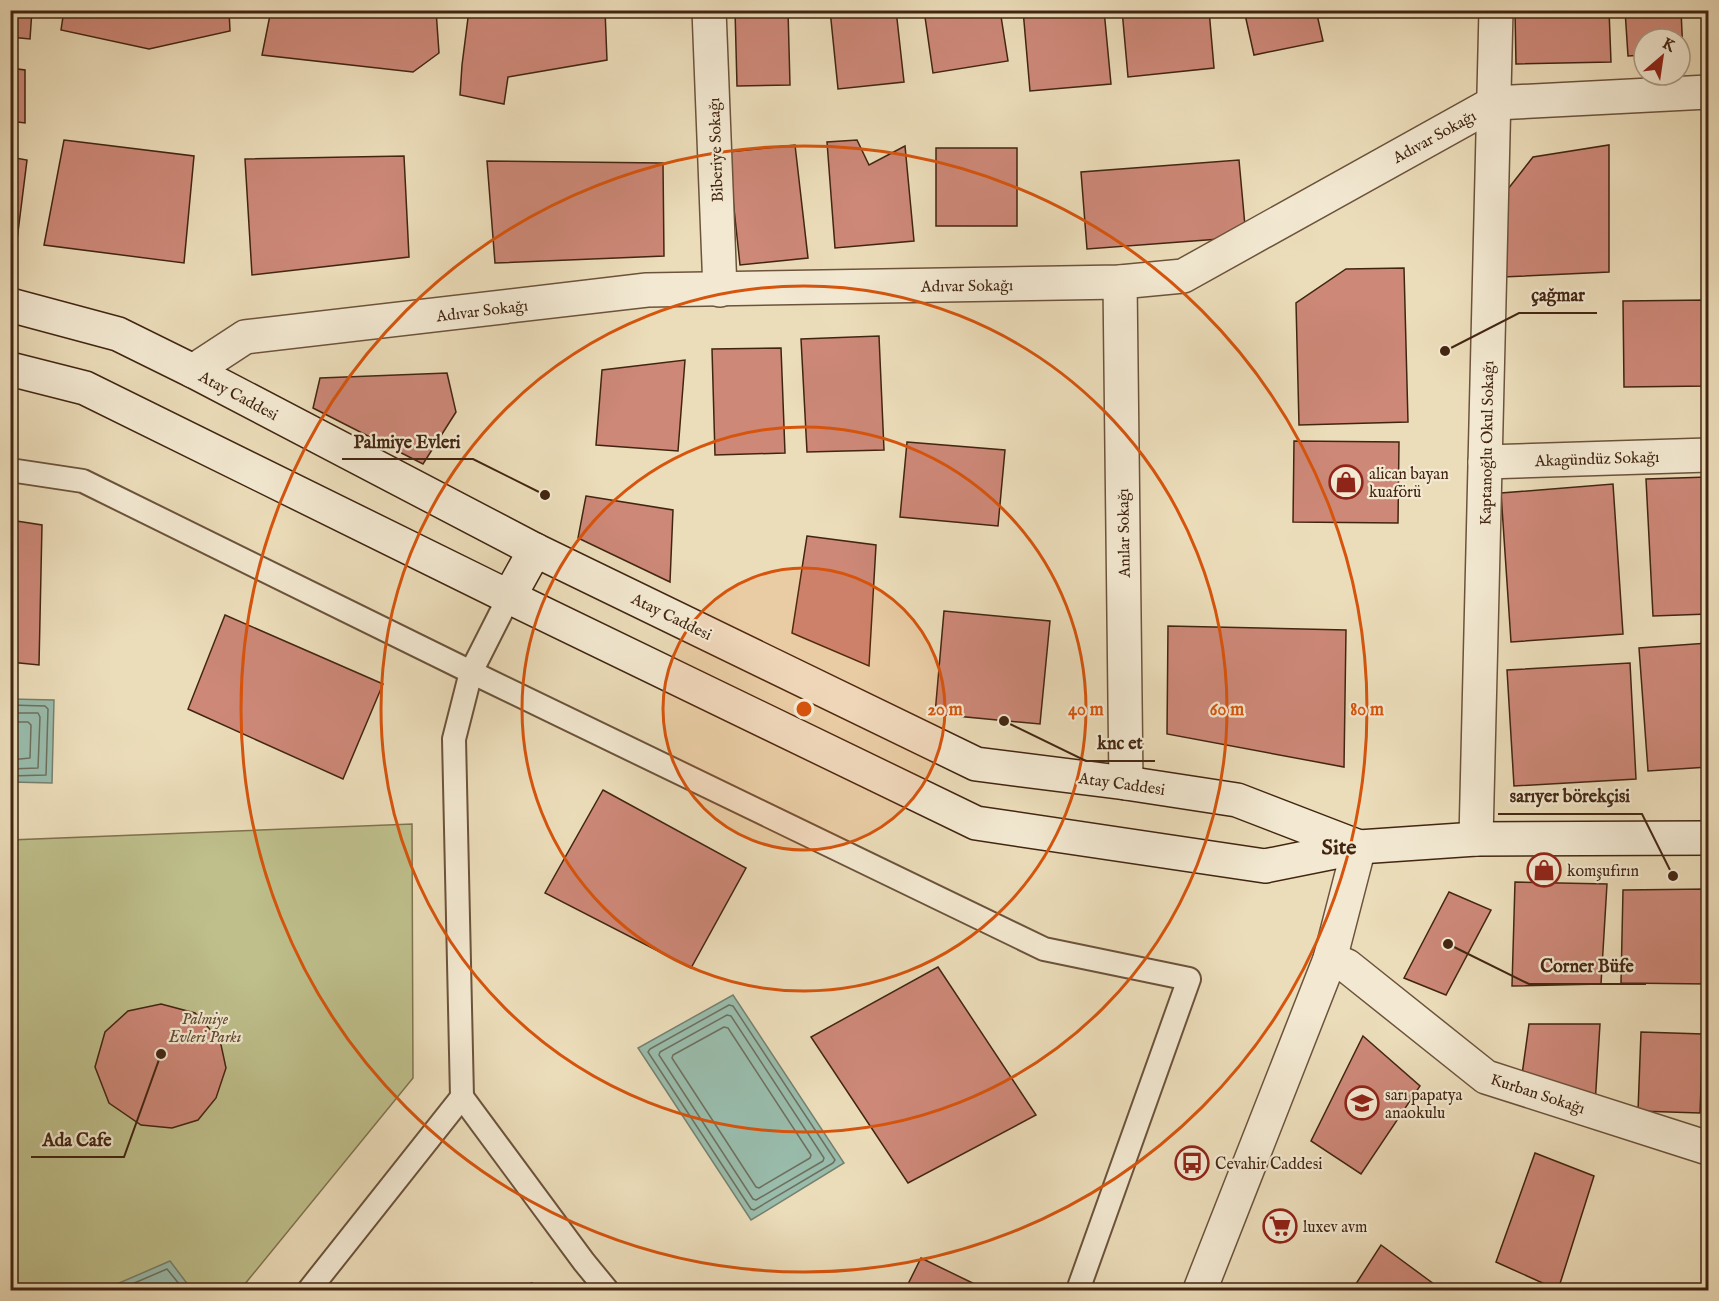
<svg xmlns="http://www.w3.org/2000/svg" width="1719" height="1301" font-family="'IM FELL English',serif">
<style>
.green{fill:#bebf8b;stroke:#80724e;stroke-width:1.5}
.water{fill:#99bcac;stroke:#76806e;stroke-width:1.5}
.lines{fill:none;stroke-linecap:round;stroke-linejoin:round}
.shore{stroke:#6e705e;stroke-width:1.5}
.building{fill:#cd8878;stroke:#422511;stroke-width:1.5}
.service-casing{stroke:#6c533b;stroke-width:26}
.minor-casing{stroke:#6c533b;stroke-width:36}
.tertiary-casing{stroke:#6c533b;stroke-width:36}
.secondary-casing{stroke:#422511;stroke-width:36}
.service{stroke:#f3e9d2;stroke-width:22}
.minor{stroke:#f3e9d2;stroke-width:33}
.tertiary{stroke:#f3e9d2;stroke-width:33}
.secondary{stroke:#f3e9d2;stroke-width:33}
.ring{fill:none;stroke:#d7540c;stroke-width:3}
.labels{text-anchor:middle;stroke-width:4.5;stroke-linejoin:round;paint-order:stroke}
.street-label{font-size:16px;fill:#422511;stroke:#f3e9d2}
.poi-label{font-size:16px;fill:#422511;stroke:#f3e9d2;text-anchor:start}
.park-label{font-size:16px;font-style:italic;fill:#614c30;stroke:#f3e9d2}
.district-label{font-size:22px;font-weight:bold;fill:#422511;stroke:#f3e9d2}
.centre{fill:#d7540c;stroke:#f3e9d2;stroke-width:3}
.ring-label{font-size:18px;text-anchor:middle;font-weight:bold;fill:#d7540c;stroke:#f3e9d2;stroke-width:4.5;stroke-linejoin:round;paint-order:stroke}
.leader{fill:none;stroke:#422511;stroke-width:2}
.callout-dot{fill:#422511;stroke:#f3e9d2;stroke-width:2}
.callout-label{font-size:18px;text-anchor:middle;font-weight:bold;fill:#422511;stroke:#f3e9d2;stroke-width:4.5;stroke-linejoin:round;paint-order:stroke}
</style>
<rect width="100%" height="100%" fill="#ecddba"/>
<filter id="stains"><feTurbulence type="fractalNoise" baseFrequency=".00333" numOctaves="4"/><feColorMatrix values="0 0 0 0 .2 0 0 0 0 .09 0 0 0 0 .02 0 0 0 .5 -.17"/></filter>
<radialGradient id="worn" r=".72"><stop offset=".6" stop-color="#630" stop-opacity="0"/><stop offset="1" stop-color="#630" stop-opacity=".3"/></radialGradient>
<!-- green -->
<path class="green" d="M412 824 413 1078 240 1290H11L10 840Z"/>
<!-- water -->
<g class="water">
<path d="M11 699 54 700 52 783 11 782Z"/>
<path d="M733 995 844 1163 751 1220 638 1048Z"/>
<path d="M170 1261 192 1290H103Z"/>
</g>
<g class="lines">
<!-- shore -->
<g class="shore">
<path d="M10 705 45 706 48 709 46 775 10 776"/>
<path d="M10 713H38L40 717 38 768 10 769"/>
<path d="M10 722H28L31 725 30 758 10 760"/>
<path d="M729 1005 733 1006 835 1160 833 1163 754 1210 751 1209 648 1052 650 1049Z"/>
<path d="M727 1015 731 1016 824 1158 823 1161 756 1200 753 1199 659 1055 660 1052Z"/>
<path d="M724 1027 728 1028 811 1155 810 1158 759 1188 756 1187 672 1058 673 1055Z"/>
<path d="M118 1290 167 1269 184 1290"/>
</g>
</g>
<!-- building -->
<g class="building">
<path d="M10 10H32L30 39 10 37Z"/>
<path d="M64 10H229L230 31 149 49 61 30Z"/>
<path d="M271 10H436L439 53 413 72 262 55Z"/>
<path d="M469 10H605L607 60 508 77 504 104 460 95 462 65Z"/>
<path d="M735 10H788L790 85 737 86Z"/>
<path d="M830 10H896L904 82 838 89Z"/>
<path d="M924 10H1000L1008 61 933 73Z"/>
<path d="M1023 10H1104L1111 84 1030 91Z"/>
<path d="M1122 10H1209L1214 68 1128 77Z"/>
<path d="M1244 10H1316L1323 41 1254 55Z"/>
<path d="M1515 10H1609L1611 62 1516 64Z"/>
<path d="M1625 10H1681L1683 54H1680V39H1644V55L1628 56Z"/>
<path d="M10 68 25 70V123L10 121Z"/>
<path d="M64 140 194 156 184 263 44 245Z"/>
<path d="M857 140 869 165 905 146 914 241 835 248 827 142Z"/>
<path d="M795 145 808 258 740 265 728 152Z"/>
<path d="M1609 145V272L1502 277 1497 203 1533 157Z"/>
<rect x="936" y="148" width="81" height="78"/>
<path d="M404 156 409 257 252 275 245 159Z"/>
<path d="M10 157 27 160 16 248 10 247Z"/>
<path d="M1239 160 1246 237 1087 249 1081 172Z"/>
<path d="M487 161 663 163 664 256 495 263Z"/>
<path d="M1404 268 1408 422 1299 425 1296 303 1346 269Z"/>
<path d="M1708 300V386L1624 387 1623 301Z"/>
<path d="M879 336 884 450 807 452 801 339Z"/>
<path d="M781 348 785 453 715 455 712 349Z"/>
<path d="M685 360 678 451 596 445 602 370Z"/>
<path d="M447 373 456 412 423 464 313 408 320 378Z"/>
<path d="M1294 441 1399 442 1398 523 1293 522Z"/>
<path d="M907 442 1005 450 998 526 900 517Z"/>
<path d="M1708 477V614L1653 616 1646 479Z"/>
<path d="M1613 484 1623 634 1511 642 1501 493Z"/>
<path d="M586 496 673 510 670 582 578 538Z"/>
<path d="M10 520 42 525 39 665 10 662Z"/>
<path d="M807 536 876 545 869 666 792 633Z"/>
<path d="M944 611 1050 621 1040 724 935 714Z"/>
<path d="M225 615 383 684 343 779 188 709Z"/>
<path d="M1168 626 1346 630 1344 767 1167 734Z"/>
<path d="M1708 643V767L1648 771 1639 648Z"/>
<path d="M1630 663 1636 779 1514 786 1507 670Z"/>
<path d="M603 790 746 868 691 968 545 893Z"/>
<path d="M1515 882 1607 884 1601 984 1512 986Z"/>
<path d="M1708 889V984L1621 983 1623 890Z"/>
<path d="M1449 892 1491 910 1446 995 1404 978Z"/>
<path d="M938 967 1036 1115 908 1183 811 1037Z"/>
<path d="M161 1004 195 1013 220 1040 226 1068 216 1098 198 1120 172 1128 141 1125 109 1103 95 1067 105 1032 128 1011Z"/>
<path d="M1529 1024H1600L1595 1105 1521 1082Z"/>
<path d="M1641 1032 1703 1034 1700 1113 1638 1111Z"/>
<path d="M1363 1036 1420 1086 1361 1174 1311 1141Z"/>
<path d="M1535 1153 1594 1176 1558 1290 1496 1262Z"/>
<path d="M1381 1245 1442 1290H1352Z"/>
<path d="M921 1258 987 1290H905Z"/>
<path d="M532 1283 535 1290H509Z"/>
</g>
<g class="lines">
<defs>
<g id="service">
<path d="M10 470 83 481 471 672 1044 949 1189 979 1078 1290"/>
<path d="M462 1097 584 1262 607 1290"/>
<path d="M309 1290 462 1097 454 739 471 672 509 597"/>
</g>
<g id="minor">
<path d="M709 10 720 290"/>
<path d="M1120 282 1126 783"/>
<path d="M193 371 245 337 647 290 1120 282 1183 276 1494 103 1708 92"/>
<path d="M1485 462 1708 455"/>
<path d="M1476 839 1496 10"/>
<path d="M1330 959 1347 966 1486 1077 1708 1148"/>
</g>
<path id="tertiary" d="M1200 1290 1330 959 1359 847"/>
<g id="secondary">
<path d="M10 305 118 334 193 371 535 550 976 764 1126 783 1237 800 1359 847"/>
<path d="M10 369 85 388 509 597 976 823 1265 866 1359 847 1476 839 1708 838"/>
<path d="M509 597 535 550"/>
</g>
</defs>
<!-- service casing -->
<use href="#service" class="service-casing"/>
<!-- minor casing -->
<use href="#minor" class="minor-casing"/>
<!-- tertiary casing -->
<use href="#tertiary" class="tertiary-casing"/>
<!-- secondary casing -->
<use href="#secondary" class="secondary-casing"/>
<!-- service -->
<use href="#service" class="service"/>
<!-- minor -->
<use href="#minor" class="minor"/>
<!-- tertiary -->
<use href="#tertiary" class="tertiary"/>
<!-- secondary -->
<use href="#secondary" class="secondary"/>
</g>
<!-- distance rings -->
<circle cx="804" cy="709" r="141" fill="#d7540c" fill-opacity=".12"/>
<g class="ring">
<circle cx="804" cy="709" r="141"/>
<circle cx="804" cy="709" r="282"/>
<circle cx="804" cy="709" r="423"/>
<circle cx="804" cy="709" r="563"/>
</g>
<!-- icons -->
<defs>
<symbol id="shop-ring" viewBox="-11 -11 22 22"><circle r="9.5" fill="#f3e9d2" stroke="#8f2418" stroke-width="1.5"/><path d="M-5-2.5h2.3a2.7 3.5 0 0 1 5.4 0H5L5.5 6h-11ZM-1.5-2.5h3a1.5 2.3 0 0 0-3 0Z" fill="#8f2418"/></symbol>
<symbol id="school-ring" viewBox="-11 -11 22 22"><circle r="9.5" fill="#f3e9d2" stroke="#8f2418" stroke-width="1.5"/><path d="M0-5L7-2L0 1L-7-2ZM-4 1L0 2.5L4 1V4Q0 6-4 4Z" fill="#8f2418"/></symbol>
<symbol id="bus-ring" viewBox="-11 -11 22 22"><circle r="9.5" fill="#f3e9d2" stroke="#8f2418" stroke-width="1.5"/><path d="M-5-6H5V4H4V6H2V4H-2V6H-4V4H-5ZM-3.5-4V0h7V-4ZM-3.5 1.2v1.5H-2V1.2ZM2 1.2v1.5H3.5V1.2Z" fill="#8f2418"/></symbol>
<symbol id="supermarket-ring" viewBox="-11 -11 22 22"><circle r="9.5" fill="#f3e9d2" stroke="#8f2418" stroke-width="1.5"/><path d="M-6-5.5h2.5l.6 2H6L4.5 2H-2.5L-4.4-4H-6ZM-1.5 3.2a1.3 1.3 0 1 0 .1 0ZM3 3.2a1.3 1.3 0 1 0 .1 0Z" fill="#8f2418"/></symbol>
</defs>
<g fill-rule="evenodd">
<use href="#shop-ring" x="1327" y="463" width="38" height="38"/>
<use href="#shop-ring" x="1525" y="851" width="38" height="38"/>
<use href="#school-ring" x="1343" y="1084" width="38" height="38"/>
<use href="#bus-ring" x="1173" y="1144" width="38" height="38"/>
<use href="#supermarket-ring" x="1261" y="1207" width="38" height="38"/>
</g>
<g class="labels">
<!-- street labels -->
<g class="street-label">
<text transform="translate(1434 136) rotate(-29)" y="6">Adıvar Sokağı</text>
<text transform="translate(715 150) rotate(-92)" y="6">Biberiye Sokağı</text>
<text transform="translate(967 285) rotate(-1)" y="6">Adıvar Sokağı</text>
<text transform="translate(482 310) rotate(-7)" y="6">Adıvar Sokağı</text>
<text transform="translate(239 395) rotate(28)" y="6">Atay Caddesi</text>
<text transform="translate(1486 443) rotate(-89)" y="6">Kaptanoğlu Okul Sokağı</text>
<text transform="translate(1597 458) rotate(-2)" y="6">Akagündüz Sokağı</text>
<text transform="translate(1123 533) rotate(-91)" y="6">Anılar Sokağı</text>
<text transform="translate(672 616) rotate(26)" y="6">Atay Caddesi</text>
<text transform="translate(1122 783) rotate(8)" y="6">Atay Caddesi</text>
<text transform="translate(1538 1093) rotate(18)" y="6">Kurban Sokağı</text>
</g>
<!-- poi labels -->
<g class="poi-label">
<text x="1369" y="479">alican bayan<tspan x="1369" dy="18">kuaförü</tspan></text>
<text x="1567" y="876">komşufırın</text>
<text x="1385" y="1100">sarı papatya<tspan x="1385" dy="18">anaokulu</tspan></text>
<text x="1215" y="1169">Cevahir Caddesi</text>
<text x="1303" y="1232">luxev avm</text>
</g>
<!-- park labels -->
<g class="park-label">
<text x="205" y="1024">Palmiye<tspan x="205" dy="18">Evleri Parkı</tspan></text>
</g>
<!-- district labels -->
<g class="district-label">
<text x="1339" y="854">Site</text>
</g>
</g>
<circle cx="804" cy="709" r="9" class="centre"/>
<g class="ring-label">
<text x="945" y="715">20 m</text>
<text x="1086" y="715">40 m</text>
<text x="1227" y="715">60 m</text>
<text x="1367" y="715">80 m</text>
</g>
<!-- callouts -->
<path class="leader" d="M1445 351L1519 313H1597M545 495L473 459H342M1004 721L1086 761H1155M1673 876L1642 814H1498M1448 944L1529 984H1646M161 1054L124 1157H31"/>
<g class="callout-dot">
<circle cx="1445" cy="351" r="6"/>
<circle cx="545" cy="495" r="6"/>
<circle cx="1004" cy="721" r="6"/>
<circle cx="1673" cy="876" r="6"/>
<circle cx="1448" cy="944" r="6"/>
<circle cx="161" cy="1054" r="6"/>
</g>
<g class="callout-label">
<text x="1558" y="301">çağmar</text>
<text x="407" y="448">Palmiye Evleri</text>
<text x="1120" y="749">knc et</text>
<text x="1570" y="802">sarıyer börekçisi</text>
<text x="1587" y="972">Corner Büfe</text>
<text x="77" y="1146">Ada Cafe</text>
</g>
<!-- margin -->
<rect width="1719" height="1301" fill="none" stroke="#ecddba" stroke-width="36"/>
<rect x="12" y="12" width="1695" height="1277" fill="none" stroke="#422511" stroke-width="3"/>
<rect x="18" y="18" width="1683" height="1265" fill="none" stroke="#422511" stroke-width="1.5"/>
<!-- north arrow -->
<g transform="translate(1662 57) rotate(29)"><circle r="28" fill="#f3e9d2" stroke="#ac9b85" stroke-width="1.5"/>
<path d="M0-4.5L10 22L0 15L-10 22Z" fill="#8f2418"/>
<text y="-9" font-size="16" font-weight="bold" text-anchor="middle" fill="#422511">K</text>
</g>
<rect width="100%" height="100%" filter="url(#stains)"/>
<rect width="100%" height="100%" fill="url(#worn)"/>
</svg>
